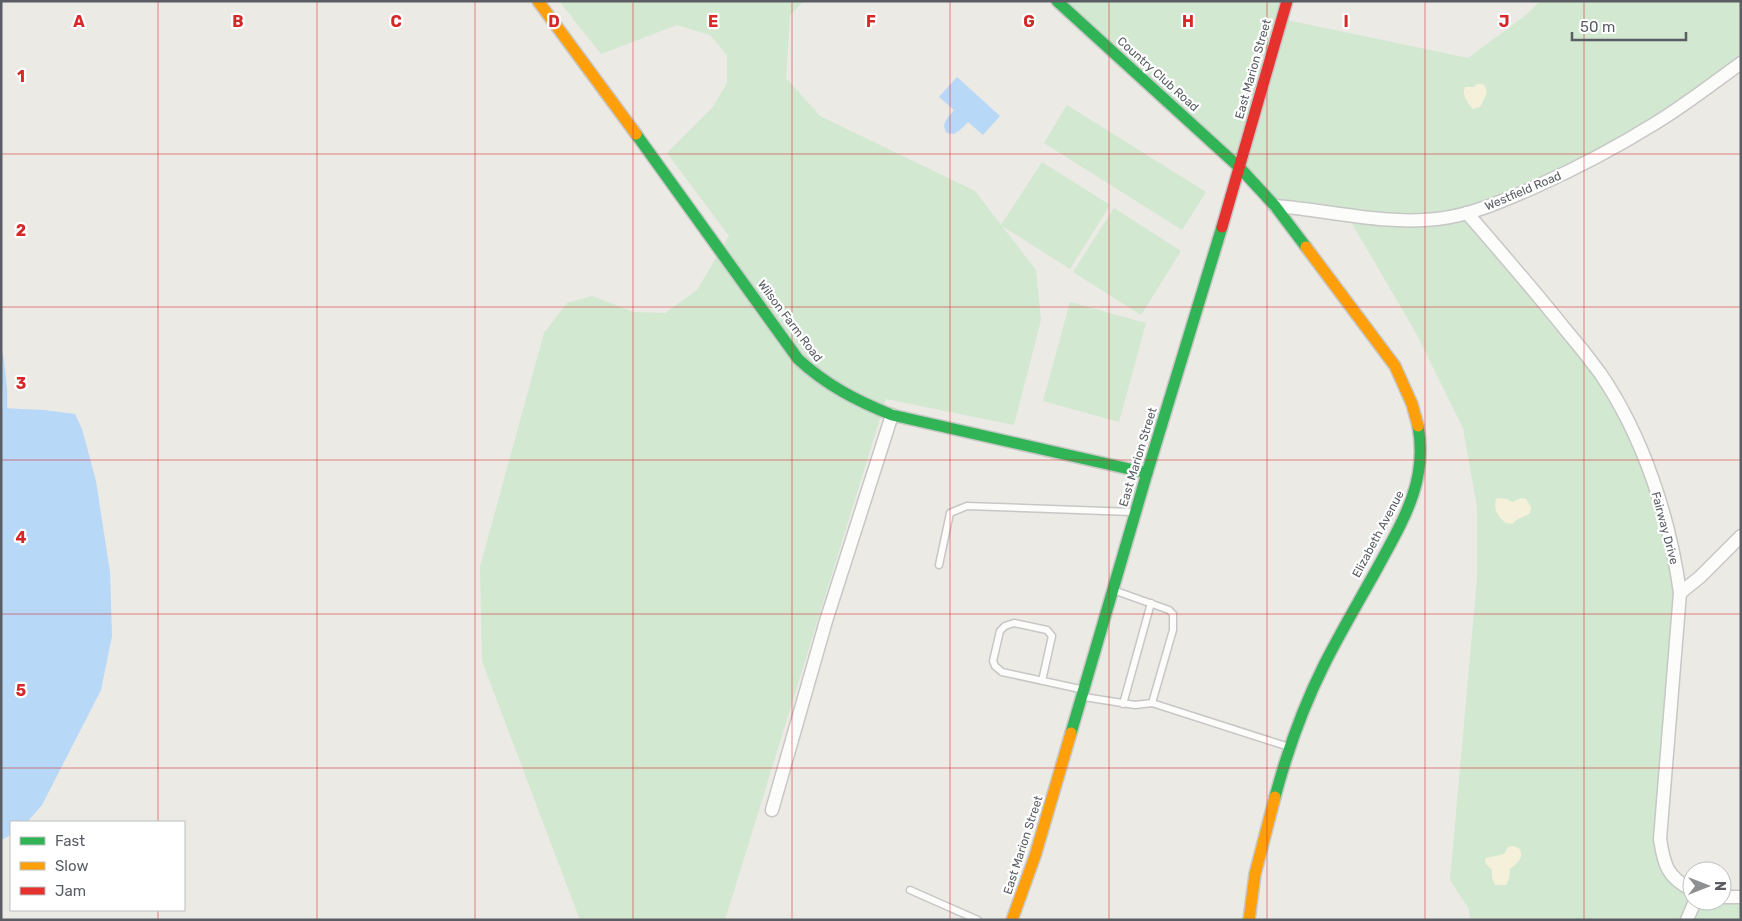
<svg xmlns="http://www.w3.org/2000/svg" width="1742" height="921" font-family="Rubik,sans-serif">
<style>
.green{fill:#d2e8d1}
.sand{fill:#f4f0d9}
.water{fill:#b7d8f7}
.lines{fill:none;stroke-linecap:round;stroke-linejoin:round}
.stream{stroke:#b7d8f7;stroke-width:4.5}
.lane-casing{stroke:#c7c7c6;stroke-width:9}
.street-casing{stroke:#c7c7c6;stroke-width:15}
.fast-casing{stroke:#c7c8c7;stroke-width:14}
.slow-casing{stroke:#c7c8c7;stroke-width:14}
.jam-casing{stroke:#c7c8c7;stroke-width:14}
.lane{stroke:#fcfcfb;stroke-width:6}
.street{stroke:#fcfcfb;stroke-width:12}
.fast{stroke:#30b455;stroke-width:11}
.slow{stroke:#ff9f0a;stroke-width:11}
.jam{stroke:#e5322d;stroke-width:11}
.grid{fill:none;stroke:#d62828;stroke-width:1;stroke-opacity:0.55}
.labels{text-anchor:middle;stroke-width:4.5;stroke-linejoin:round;paint-order:stroke}
.street-label{font-size:12px;fill:#5a5e64;stroke:#fff}
.grid-label{font-size:16px;text-anchor:middle;font-weight:bold;fill:#d62828;stroke:#fff;stroke-width:4.5;stroke-linejoin:round;paint-order:stroke}
</style>
<rect width="100%" height="100%" fill="#ebeae5"/>
<!-- green -->
<g class="green">
<path d="M559 1H804L790 15 786 78 820 116 975 191 1001 225 1042 162 1110 205 1070 269 1002 226 1036 270 1041 320 1014 425 886 399 725 920H580L482 661 480 567 544 333 567 303 592 296 634 312 665 313 697 290 729 236 667 153 713 107 727 83V55L710 35 677 25 601 54Z"/>
<path d="M1057 1H1287L1282 19 1468 58 1526 15 1540 1H1741V63L1654 124 1467 213 1573 339 1641 449 1677 573 1663 859 1692 890V901H1722L1741 897V920H1470L1469 909 1450 880 1477 578V507L1463 428 1416 333 1347 215 1275 206Z"/>
<path d="M1067 105 1206 192 1182 230 1044 143Z"/>
<path d="M1114 208 1181 251 1141 315 1073 272Z"/>
<path d="M1070 302 1146 323 1119 422 1043 401Z"/>
</g>
<!-- sand -->
<g class="sand">
<path d="M1477 84H1483L1485 86 1487 93 1480 107 1473 109C1468 103 1461 95 1465 87H1474Z"/>
<path d="M1500 498 1507 499 1513 502 1521 498 1526 499 1531 507C1531 517 1525 515 1518 519 1516 520 1514 522 1512 524L1506 523C1498 517 1493 509 1496 499Z"/>
<path d="M1512 846 1519 848C1525 857 1518 863 1510 869L1509 879 1506 885H1495L1492 878V870C1489 866 1483 864 1486 858L1504 854 1508 847Z"/>
</g>
<!-- water -->
<g class="water">
<path d="M957 77 1000 116 983 135 968 122 960 130 954 134 947 133C940 123 948 118 954 110L939 97Z"/>
<path d="M1 408 44 410 75 414 82 429 96 481 110 572 112 636 101 690 42 805 27 822H11V835L3 839H1Z"/>
</g>
<g class="lines">
<!-- stream -->
<path class="stream" d="M1 355 5 390V408"/>
<defs>
<g id="lane">
<path d="M939 565 950 513 967 506 1132 512"/>
<path d="M1042 681 1052 636 1047 630 1014 623 1005 626 1000 631 993 661 995 666 1002 672 1080 689"/>
<path d="M1084 697 1135 705 1152 703 1173 630V614L1169 610 1116 591"/>
<path d="M1152 703 1289 747"/>
<path d="M1123 704 1151 603"/>
<path d="M910 890 978 920"/>
</g>
<g id="street">
<path d="M1275 206C1329 210 1383 225 1437 219 1472 215 1505 200 1537 186 1577 168 1617 147 1654 124 1684 106 1712 84 1741 63"/>
<path d="M1467 213C1500 251 1533 289 1565 329 1577 343 1589 358 1600 373 1643 436 1670 518 1680 593L1660 839C1664 865 1667 877 1692 890"/>
<path d="M1680 593 1700 577 1741 536"/>
<path d="M772 810 826 621 892 415"/>
<path d="M1722 897H1741"/>
<path d="M1687 920 1695 901"/>
</g>
<g id="fast">
<path d="M1057 1 1240 168 1275 206 1306 247"/>
<path d="M636 134 798 359C826 385 857 401 892 415L1147 473"/>
<path d="M1071 733 1147 473 1222 227"/>
<path d="M1275 797C1287 752 1303 707 1324 665 1341 631 1361 598 1379 565 1404 519 1428 480 1418 426"/>
</g>
<g id="slow">
<path d="M538 1 636 134"/>
<path d="M1306 247 1395 366 1412 404 1418 426"/>
<path d="M1012 920 1035 856 1071 733"/>
<path d="M1249 920 1255 874 1275 797"/>
</g>
<path id="jam" d="M1222 227 1287 1"/>
</defs>
<!-- lane casing -->
<use href="#lane" class="lane-casing"/>
<!-- street casing -->
<use href="#street" class="street-casing"/>
<!-- fast casing -->
<use href="#fast" class="fast-casing"/>
<!-- slow casing -->
<use href="#slow" class="slow-casing"/>
<!-- jam casing -->
<use href="#jam" class="jam-casing"/>
<!-- lane -->
<use href="#lane" class="lane"/>
<!-- street -->
<use href="#street" class="street"/>
<!-- fast -->
<use href="#fast" class="fast"/>
<!-- slow -->
<use href="#slow" class="slow"/>
<!-- jam -->
<use href="#jam" class="jam"/>
</g>
<!-- grid -->
<path class="grid" d="M158 1V822M317 1V920M475 1V920M633 1V920M792 1V920M950 1V920M1109 1V920M1267 1V920M1425 1V920M1584 1V920M1 154H1741M1 307H1741M1 460H1741M1 614H1741M1 768H1741M158 910V920"/>
<g class="labels">
<!-- street labels -->
<g class="street-label">
<text transform="translate(1253 69) rotate(-74)" y="4">East Marion Street</text>
<text transform="translate(1158 74) rotate(42)" y="4">Country Club Road</text>
<text transform="translate(1523 191) rotate(-23)" y="4">Westfield Road</text>
<text transform="translate(790 321) rotate(53)" y="4">Wilson Farm Road</text>
<text transform="translate(1138 457) rotate(-73)" y="4">East Marion Street</text>
<text transform="translate(1665 528) rotate(75)" y="4">Fairway Drive</text>
<text transform="translate(1378 534) rotate(-62)" y="4">Elizabeth Avenue</text>
<text transform="translate(1023 845) rotate(-72)" y="4">East Marion Street</text>
</g>
</g>
<g class="grid-label">
<text x="79" y="27">A</text>
<text x="238" y="27">B</text>
<text x="396" y="27">C</text>
<text x="554" y="27">D</text>
<text x="713" y="27">E</text>
<text x="871" y="27">F</text>
<text x="1029" y="27">G</text>
<text x="1188" y="27">H</text>
<text x="1346" y="27">I</text>
<text x="1504" y="27">J</text>
<text x="21" y="82">1</text>
<text x="21" y="236">2</text>
<text x="21" y="389">3</text>
<text x="21" y="543">4</text>
<text x="21" y="696">5</text>
</g>
<!-- border -->
<rect width="1742" height="921" fill="none" stroke="#5a5e64" stroke-width="5"/>
<!-- legend -->
<rect x="10" y="821" width="175" height="90" fill="#ffffff" stroke="#bdbfc1"/>
<rect x="20" y="837" width="25" height="8" fill="#30b455" stroke="#bdbfc1"/>
<text x="55" y="846" font-size="15" fill="#5a5e64">Fast</text>
<rect x="20" y="862" width="25" height="8" fill="#ff9f0a" stroke="#bdbfc1"/>
<text x="55" y="871" font-size="15" fill="#5a5e64">Slow</text>
<rect x="20" y="887" width="25" height="8" fill="#e5322d" stroke="#bdbfc1"/>
<text x="55" y="896" font-size="15" fill="#5a5e64">Jam</text>
<!-- north arrow -->
<g transform="translate(1707 886) rotate(90)"><circle r="24" fill="#ffffff" stroke="#bdbfc1"/>
<path d="M0-4L9 19L0 12L-9 19Z" fill="#8d8f91"/>
<text y="-8" font-size="14" font-weight="bold" text-anchor="middle" fill="#5a5e64">N</text>
</g>
<!-- scale -->
<path d="M1572 32v8h114v-8" fill="none" stroke="#5a5e64" stroke-width="2.5"/>
<text x="1580" y="32" font-size="15" fill="#5a5e64" stroke="#ffffff" stroke-width="4" paint-order="stroke">50 m</text>
</svg>
